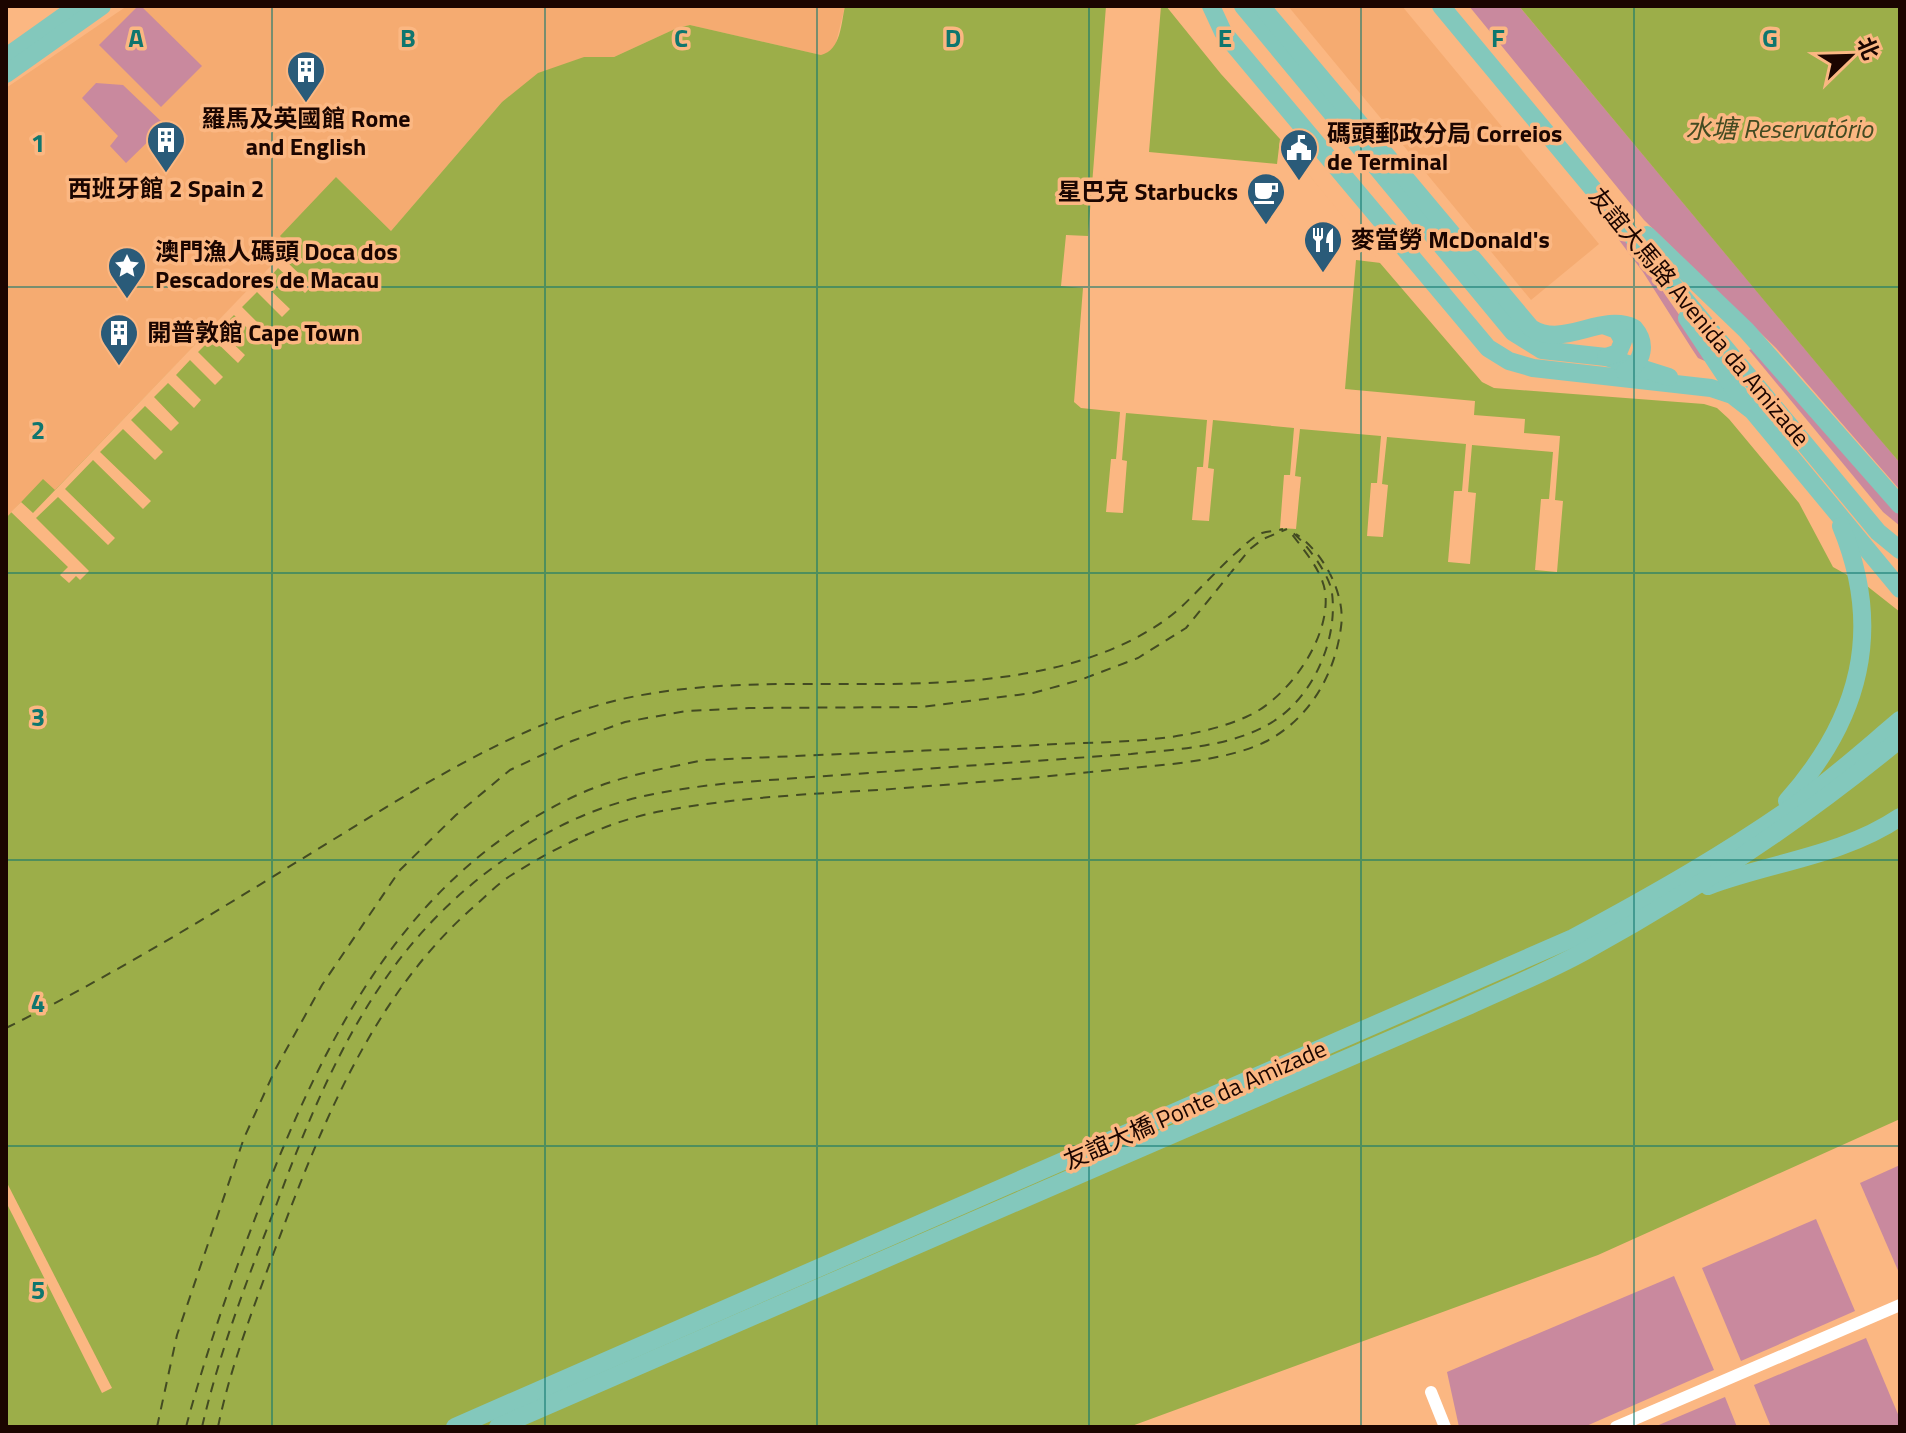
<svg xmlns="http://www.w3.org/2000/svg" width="1906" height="1433" font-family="'Titillium Web','Noto Sans SC',sans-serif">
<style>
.built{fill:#f5ab71}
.green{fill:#c9899e}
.water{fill:#9cae49}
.pier{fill:#fbb782}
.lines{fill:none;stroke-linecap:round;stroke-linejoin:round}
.ferry{stroke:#434b22;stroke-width:2;stroke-dasharray:10 8;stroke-linecap:butt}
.minor{stroke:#fff;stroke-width:12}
.primary{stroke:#83c8bc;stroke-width:18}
.grid{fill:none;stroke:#0f766e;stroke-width:2;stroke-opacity:0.55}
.labels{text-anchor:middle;stroke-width:7;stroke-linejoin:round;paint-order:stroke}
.poi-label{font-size:24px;font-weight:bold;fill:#1b0500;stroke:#fbb782;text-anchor:start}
.street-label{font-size:24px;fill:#1b0500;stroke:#fbb782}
.water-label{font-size:26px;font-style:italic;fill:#434b22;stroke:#fbb782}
.grid-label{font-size:26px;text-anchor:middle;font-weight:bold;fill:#0f766e;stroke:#fbb782;stroke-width:7;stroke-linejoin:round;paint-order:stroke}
</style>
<rect width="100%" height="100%" fill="#fbb782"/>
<!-- built -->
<g class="built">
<path d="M127 6H845L835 47 830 53 821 55 690 25 677 28 614 57H584L502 102 391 231 336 177 296 252 65 489 6 518V88Z"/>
<path d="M1288 6H1402L1599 244 1531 300Z"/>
</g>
<!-- green -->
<g class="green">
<path d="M138 6H141L202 66 161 107 99 45Z"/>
<path d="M1469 6H1519L1900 463V490L1776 348 1644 220Z"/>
<path d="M96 83 123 85 165 125 126 163 110 146 118 136 82 98Z"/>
<path d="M1621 231 1714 365 1698 358 1692 349 1643 272 1619 240Z"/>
<path d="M1756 347 1900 513V526L1883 512 1749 350Z"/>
<path d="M1900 1165V1275L1860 1183Z"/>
<path d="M1816 1219 1855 1311 1741 1361 1702 1268Z"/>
<path d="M1674 1276 1714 1370 1584 1427H1459L1447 1372Z"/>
<path d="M1866 1338 1900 1419V1427H1771L1754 1385Z"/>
<path d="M1725 1397 1737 1427H1654Z"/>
</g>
<!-- water -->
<g class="water">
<path d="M845 6H1166L1221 74 1280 139 1362 242 1482 382 1494 388 1704 404 1717 408 1729 419 1799 503 1833 567 1867 586 1900 612V1119L1598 1255 1129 1427H6V518L43 479 55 490 290 247 280 236 336 177 391 231 502 102 538 73 584 57H614L677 28 690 25 821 55C841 50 841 24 845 6Z"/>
<path d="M1519 6H1900V463L1877 436Z"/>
</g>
<!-- pier -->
<g class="pier">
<path d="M1106 6H1161L1149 152 1277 164 1280 139 1381 263 1356 260 1345 389 1475 401 1474 415 1525 419 1524 433 1560 436 1555 500 1563 501 1557 572 1535 570 1541 499H1549L1553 452 1472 445 1468 492 1476 493 1470 564 1448 562 1454 491H1462L1466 444 1387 437 1382 484 1388 485 1383 537 1367 536 1371 483H1377L1381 436 1300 429 1295 476 1301 477 1296 529 1280 528 1284 475H1290L1294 428 1213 420 1208 468 1214 469 1209 521 1192 520 1197 467H1203L1207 420 1126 413 1122 460 1127 461 1123 513 1106 512 1111 459H1116L1120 412 1081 408 1074 402 1083 288 1061 286 1066 235 1088 236Z"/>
<path d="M290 246 296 252 287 262 312 286 305 293 278 268 264 284 290 309 282 317 257 292 242 307 267 332 259 340 234 315 219 330 245 355 238 363 212 338 198 352 223 377 215 385 190 360 176 375 201 400 194 408 168 383 154 397 179 423 171 431 145 406 131 420 163 452 155 460 123 429 100 452 151 501 143 509 93 460 65 489 115 538 108 545 58 497 36 518 89 571 80 580 76 576 69 583 60 575 68 567 11 512 21 502 33 513Z"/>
<path d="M6 1181 112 1388 102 1393 6 1202Z"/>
</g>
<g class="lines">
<!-- ferry -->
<g class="ferry">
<path d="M6 1028C118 973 225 906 331 841 419 787 521 722 622 699 771 666 926 704 1072 663 1110 652 1149 635 1179 609 1197 593 1245 539 1262 533 1269 531 1277 531 1283 529"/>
<path d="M157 1427 177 1335 244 1138 275 1070 322 985 400 870 456 815 510 770 572 741 625 722 686 711 749 708 922 707 1033 693 1080 680 1138 658 1186 628 1250 549 1263 539 1287 529"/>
<path d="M186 1427C206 1352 231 1281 259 1208 323 1041 404 876 575 796 615 777 661 769 704 760 815 755 926 751 1037 745 1105 741 1182 745 1246 717 1287 700 1332 637 1325 591 1321 568 1301 547 1288 529"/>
<path d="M202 1427C220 1350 248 1277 277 1203 306 1125 339 1044 388 975 444 895 533 826 628 800 661 791 695 787 729 783L1131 754C1178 749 1234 747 1274 721 1314 695 1338 639 1332 593 1330 575 1306 543 1292 532"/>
<path d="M218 1427C230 1368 253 1309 274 1252 321 1126 373 993 478 903 488 894 498 884 510 876 556 847 608 821 662 811 733 798 807 794 878 790 956 784 1034 778 1111 770 1158 765 1226 762 1267 741 1310 718 1335 674 1341 627 1346 594 1323 552 1296 534"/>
</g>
<!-- minor -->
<g class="minor">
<path d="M1431 1392 1445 1427"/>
<path d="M1616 1427 1900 1305"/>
</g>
<!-- primary -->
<g class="primary">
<path d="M1211 6 1223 32 1488 348 1509 361 1533 368 1711 388 1732 395 1750 409"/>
<path d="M1243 6 1513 332 1542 350 1606 357 1669 377"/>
<path d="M1261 6 1531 328C1564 349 1601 312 1634 328 1647 343 1644 362 1625 372"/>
<path d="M1441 6 1878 532 1900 550"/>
<path d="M6 57 78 6"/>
<path d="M6 74 102 6"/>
<path d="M1647 235 1746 330 1900 505"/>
<path d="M1687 318 1732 386 1900 589"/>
<path d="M1606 326 1617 330 1623 341 1618 353 1606 357"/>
<path d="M1787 801C1860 719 1884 630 1841 526"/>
<path d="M1708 886C1772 862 1842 856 1900 817"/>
<path d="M455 1427 1573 938C1653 895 1731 851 1805 798 1838 774 1869 746 1900 720"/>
<path d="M498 1427 1468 1006C1507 988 1547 972 1585 951 1697 890 1802 820 1900 739"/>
</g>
</g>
<!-- grid -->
<path class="grid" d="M272 6V1427M545 6V1427M817 6V1427M1089 6V1427M1361 6V1427M1634 6V1427M6 287H1900M6 573H1900M6 860H1900M6 1146H1900"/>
<!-- icons -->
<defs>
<symbol id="building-pin" viewBox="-11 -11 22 30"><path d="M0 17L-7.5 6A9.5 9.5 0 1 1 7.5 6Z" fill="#2a5b79" stroke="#fbb782"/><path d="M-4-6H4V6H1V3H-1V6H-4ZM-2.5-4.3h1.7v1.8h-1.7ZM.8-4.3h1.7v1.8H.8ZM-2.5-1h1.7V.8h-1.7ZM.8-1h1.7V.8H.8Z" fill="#fff"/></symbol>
<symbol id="civic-pin" viewBox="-11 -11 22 30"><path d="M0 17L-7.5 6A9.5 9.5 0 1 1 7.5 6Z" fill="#2a5b79" stroke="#fbb782"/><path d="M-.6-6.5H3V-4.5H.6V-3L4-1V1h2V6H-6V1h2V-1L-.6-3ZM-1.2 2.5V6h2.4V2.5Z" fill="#fff"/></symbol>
<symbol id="cafe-pin" viewBox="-11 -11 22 30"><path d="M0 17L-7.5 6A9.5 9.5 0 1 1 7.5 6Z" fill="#2a5b79" stroke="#fbb782"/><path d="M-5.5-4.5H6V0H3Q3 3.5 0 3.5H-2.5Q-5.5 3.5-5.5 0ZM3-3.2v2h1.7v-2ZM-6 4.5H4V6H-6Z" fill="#fff"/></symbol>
<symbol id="restaurant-pin" viewBox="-11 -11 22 30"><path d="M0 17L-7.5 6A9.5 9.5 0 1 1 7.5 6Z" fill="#2a5b79" stroke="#fbb782"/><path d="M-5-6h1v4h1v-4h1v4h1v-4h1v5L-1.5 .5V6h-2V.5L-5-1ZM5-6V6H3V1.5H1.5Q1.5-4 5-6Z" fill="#fff"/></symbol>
<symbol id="sight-pin" viewBox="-11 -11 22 30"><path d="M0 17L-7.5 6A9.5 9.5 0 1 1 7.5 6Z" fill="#2a5b79" stroke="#fbb782"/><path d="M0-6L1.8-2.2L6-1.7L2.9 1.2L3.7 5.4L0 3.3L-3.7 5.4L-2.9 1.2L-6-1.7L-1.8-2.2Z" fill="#fff"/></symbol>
</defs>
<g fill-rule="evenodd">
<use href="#building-pin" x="284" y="48" width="44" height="60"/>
<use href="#building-pin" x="144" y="118" width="44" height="60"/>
<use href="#civic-pin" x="1277" y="126" width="44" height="60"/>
<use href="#cafe-pin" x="1244" y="170" width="44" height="60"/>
<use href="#restaurant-pin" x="1301" y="218" width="44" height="60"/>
<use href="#sight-pin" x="105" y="244" width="44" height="60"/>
<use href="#building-pin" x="97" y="311" width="44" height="60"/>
</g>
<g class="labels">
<!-- poi labels -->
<g class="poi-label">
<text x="306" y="127" text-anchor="middle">羅馬及英國館 Rome<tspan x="306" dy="28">and English</tspan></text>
<text x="1327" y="142">碼頭郵政分局 Correios<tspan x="1327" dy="28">de Terminal</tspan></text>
<text x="166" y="197" text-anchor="middle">西班牙館 2 Spain 2</text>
<text x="1238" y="200" text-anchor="end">星巴克 Starbucks</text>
<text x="1351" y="248">麥當勞 McDonald's</text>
<text x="155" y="260">澳門漁人碼頭 Doca dos<tspan x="155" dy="28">Pescadores de Macau</tspan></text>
<text x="147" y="341">開普敦館 Cape Town</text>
</g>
<!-- street labels -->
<g class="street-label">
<text transform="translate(1699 317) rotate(50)" y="8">友誼大馬路 Avenida da Amizade</text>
<text transform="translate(1195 1105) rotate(-24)" y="8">友誼大橋 Ponte da Amizade</text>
</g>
<!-- water labels -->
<g class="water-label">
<text x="1779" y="138">水塘 Reservatório</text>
</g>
</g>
<g class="grid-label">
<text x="136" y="47">A</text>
<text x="408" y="47">B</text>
<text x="681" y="47">C</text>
<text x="953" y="47">D</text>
<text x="1225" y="47">E</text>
<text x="1498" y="47">F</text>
<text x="1770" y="47">G</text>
<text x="38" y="152">1</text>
<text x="38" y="439">2</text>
<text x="38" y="726">3</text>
<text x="38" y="1012">4</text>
<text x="38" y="1299">5</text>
</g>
<!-- border -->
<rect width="1906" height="1433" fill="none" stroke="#1b0500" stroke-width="16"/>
<!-- north arrow -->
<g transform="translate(1850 56) rotate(67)" stroke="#fbb782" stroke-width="6" paint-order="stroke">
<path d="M0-6L14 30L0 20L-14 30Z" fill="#1b0500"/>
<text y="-12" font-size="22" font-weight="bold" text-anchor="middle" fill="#1b0500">北</text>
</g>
</svg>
